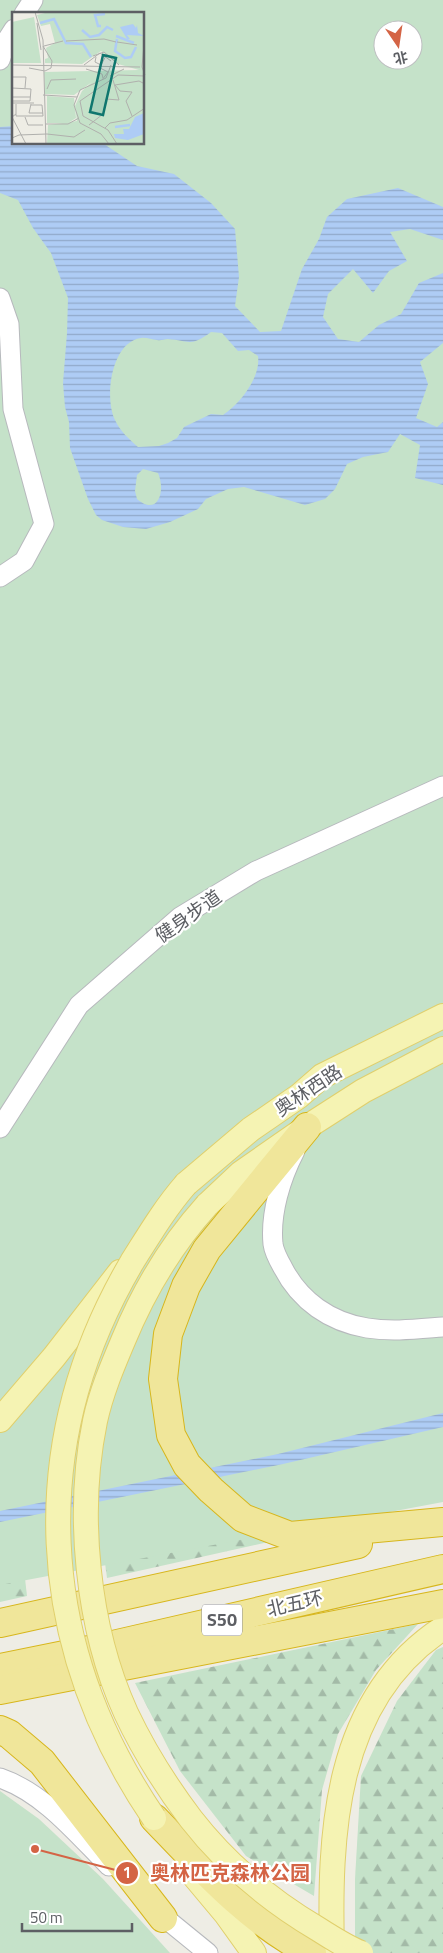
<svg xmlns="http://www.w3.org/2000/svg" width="443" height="1953" font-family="'Titillium Web','Noto Sans SC',sans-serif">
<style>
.forest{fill:url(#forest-firs)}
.park{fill:#c5e2c9;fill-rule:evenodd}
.water{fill:url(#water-rules);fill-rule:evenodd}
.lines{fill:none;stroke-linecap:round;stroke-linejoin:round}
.minor-casing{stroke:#b7b9bd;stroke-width:21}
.major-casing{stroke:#e0cf6c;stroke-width:26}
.highway-casing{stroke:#d7b61c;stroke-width:30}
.minor{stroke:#fff;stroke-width:19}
.major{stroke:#f5f3b3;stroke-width:24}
.highway{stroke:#f0e69a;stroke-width:28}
.major-bridge-casing{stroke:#e0cf6c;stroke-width:26;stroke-linecap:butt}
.major-bridge{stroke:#f5f3b3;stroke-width:24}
.labels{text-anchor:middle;stroke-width:4.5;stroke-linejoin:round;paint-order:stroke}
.shield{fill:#fff;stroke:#8e8f92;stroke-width:1}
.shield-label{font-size:18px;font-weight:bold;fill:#5d5f64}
.street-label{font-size:19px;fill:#5d5f64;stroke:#fff}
.inset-river{fill:none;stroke:#aeccf5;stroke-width:2.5}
.inset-road{fill:none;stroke:#b0b0ad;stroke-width:1}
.view{fill:#0f766e;fill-opacity:0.15;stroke:#0f766e;stroke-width:2.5}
.inset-edge{fill:none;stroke:#5d5f64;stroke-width:2.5}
.leader{fill:none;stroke:#d46445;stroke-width:2}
.callout-dot{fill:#d46445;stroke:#fff;stroke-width:2}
.mark-label{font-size:15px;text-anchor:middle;font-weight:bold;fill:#fff}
.callout-label{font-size:20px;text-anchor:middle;font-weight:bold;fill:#d46445;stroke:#fff;stroke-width:4.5;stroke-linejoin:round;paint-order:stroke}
</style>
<defs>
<pattern id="forest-firs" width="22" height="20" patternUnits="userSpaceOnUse" patternTransform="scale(1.25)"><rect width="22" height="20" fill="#c5e2c9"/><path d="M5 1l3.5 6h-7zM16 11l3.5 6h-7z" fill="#a3baa7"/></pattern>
<pattern id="water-rules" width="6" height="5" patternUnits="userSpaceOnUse" patternTransform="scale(1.25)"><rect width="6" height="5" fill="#aeccf5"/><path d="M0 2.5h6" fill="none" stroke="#91a9ca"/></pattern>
</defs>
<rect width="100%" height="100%" fill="#eeede5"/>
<!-- forest -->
<g class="forest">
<path d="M196 1493 273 1541 107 1578 103 1547Z"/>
<path d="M0 1538 22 1552 27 1596 0 1602Z"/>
<path d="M418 1624 376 1670 338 1734 322 1790 314 1896 246 1856 180 1771 135 1683Z"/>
<path d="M443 1647V1953H355V1879L361 1776 397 1701 436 1650Z"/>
</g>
<!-- park -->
<g class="park">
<path d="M0 0H443V1502L0 1585ZM14 14H144V144H14ZM383 30H413V60H383Z"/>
<path d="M0 1791 39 1819 103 1879 170 1953H0Z"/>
</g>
<!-- water -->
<g class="water">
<path d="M14 126V144H104L137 166 174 174 211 203 235 229 239 277 235 306 260 332 281 331 302 269 319 239 327 217 347 199 398 188 443 207V240L410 229 390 232 407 261 389 271 373 293 353 269 328 294 323 317 338 339 359 342 379 325 401 314 419 283 443 273V343L420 362 428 384 416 418 437 427 443 422V485L415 478 420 445 400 434 388 452 363 457 347 464 335 489 325 499 305 505 244 487 228 489 206 499 198 509 170 522 146 529 123 527 102 520 96 515 88 499 70 448 69 422 65 407 63 383 67 333 68 298 51 253 33 228 18 200 0 193V127ZM211 332 222 333 238 351 249 350 258 356C261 377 240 404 223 415L211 414 184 427 177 438 168 443 159 446 138 447C129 439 120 431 115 420 104 398 111 342 141 338 146 337 152 340 157 340 161 341 164 339 168 339 190 341 191 347 211 332ZM143 469 158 473C166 491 158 517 137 499L135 491 137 475Z"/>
<path d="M443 1413V1427L283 1464 0 1522V1511L278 1454Z"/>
</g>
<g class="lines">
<defs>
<g id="minor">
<path d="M24 14 33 0"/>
<path d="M0 60 7 40 14 29"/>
<path d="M0 298 9 324 13 409 44 524 24 561 0 577"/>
<path d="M0 1128 79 1005 180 917 256 871 443 786"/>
<path d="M295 1151C281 1178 270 1213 273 1244 274 1252 279 1261 283 1268 300 1301 330 1322 367 1328 392 1332 417 1329 443 1327"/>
<path d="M0 1778C44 1793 77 1834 109 1866"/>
<path d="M154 1909 208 1953"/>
</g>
<g id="major">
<path d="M186 1184 251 1129 299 1096 322 1076 443 1016"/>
<path d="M207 1205 241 1173 307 1127 363 1091 443 1049"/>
<path d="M0 1420 54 1357 120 1272"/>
<path d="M190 1871 226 1914 254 1953"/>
<path d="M332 1953C329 1835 333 1700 443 1628"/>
</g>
<g id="highway">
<path d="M307 1127 207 1249 186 1286 168 1334 163 1379 171 1435 187 1465 211 1490 243 1518 290 1536 443 1522"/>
<path d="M0 1623 358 1544"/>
<path d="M0 1668 104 1647 443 1569"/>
<path d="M0 1690 443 1604"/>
<path d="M0 1730 9 1734 42 1762 163 1918"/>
<path d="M154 1818C201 1867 250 1922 312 1953"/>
</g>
</defs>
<!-- minor casing -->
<use href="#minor" class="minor-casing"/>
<!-- major casing -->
<use href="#major" class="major-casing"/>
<!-- highway casing -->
<use href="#highway" class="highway-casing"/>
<!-- minor -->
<use href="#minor" class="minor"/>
<!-- major -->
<use href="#major" class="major"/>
<!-- highway -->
<use href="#highway" class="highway"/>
<defs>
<g id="major-bridge">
<path d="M207 1205C170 1246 144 1290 123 1341 112 1367 101 1393 95 1421 76 1513 87 1627 126 1713 144 1751 166 1786 191 1819 226 1864 269 1900 318 1929 332 1938 346 1947 361 1953"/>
<path d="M154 1818C36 1644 25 1444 132 1262 149 1235 165 1208 186 1184"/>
</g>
</defs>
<!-- major-bridge casing -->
<use href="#major-bridge" class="major-bridge-casing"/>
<!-- major-bridge -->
<use href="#major-bridge" class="major-bridge"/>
</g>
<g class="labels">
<!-- shield labels -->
<rect class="shield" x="202" y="1604.5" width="40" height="31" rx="4"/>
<g class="shield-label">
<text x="222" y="1626">S50</text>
</g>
<!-- street labels -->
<g class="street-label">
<text transform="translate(188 916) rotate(-35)" y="7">健身步道</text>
<text transform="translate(308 1090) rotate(-34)" y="7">奥林西路</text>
<text transform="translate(295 1603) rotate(-13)" y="7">北五环</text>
</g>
</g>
<!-- overview -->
<g transform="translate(12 12)">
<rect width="132" height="132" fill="#eeede5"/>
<path d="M22 5 29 51H0V10Z" fill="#c5e2c9"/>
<path d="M37 0H132V132H35L36 113 65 109 63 94 70 79 80 70 62 83 33 82 32 60 127 58 106 52 89 39 70 52 33 51V47L36 46 34 36 43 31 38 12 29 14 25 3ZM35 84 62 86 64 106 56 111H35Z" fill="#c5e2c9"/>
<path d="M105 10 108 15 121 12 124 16 125 13 126 21 132 24 115 23 118 27H115ZM132 101V122L116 128 103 126 102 122H112L111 117H117L123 105Z" fill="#aeccf5"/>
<path class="inset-river" d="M28 11 42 7 54 31 71 32 79 45M89 14H86L83 3 93 2M70 18 78 25 87 23 95 15 101 18M104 24 122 31M105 27 103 39 113 46 119 45 124 35M103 115 118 113"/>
<path class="inset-road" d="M23 0 31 28 34 132M25 11 29 38M54 29 92 27 104 30M105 30 125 33M132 33 130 55 133 63M32 34 51 29M81 44 92 40 107 53M84 45 83 50 89 53 95 42M0 53 128 55M72 53 88 41 99 49M17 56 33 59 39 56 40 49 31 34M88 56 96 60 90 68M74 57 90 62 91 66M98 64 112 57M0 65H14L13 76M0 76 19 77 18 89H0M35 77 39 68 64 67M31 83 65 85M0 85H18M0 91H22M4 92V104H31L30 93H19M19 92 17 101H31M4 102 0 105 14 132M120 104 114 89 120 80 108 79 103 73 127 69 133 72M13 105 16 113H31M34 112H56L67 106M77 113 91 102 94 87 107 88 101 68M93 116 98 111 115 108 133 96M0 126 7 123 35 122 62 125 73 118M97 132 89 122 68 111 62 93 68 78 94 66 99 53M105 132 96 118 71 104 68 89 106 63 133 64"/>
<path class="view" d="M91 43 104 46 91 103 78 100Z"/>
<rect width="132" height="132" class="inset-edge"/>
</g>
<!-- callouts -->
<path class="leader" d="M35 1849L127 1873"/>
<g class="callout-dot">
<circle cx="35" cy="1849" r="5"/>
<circle cx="127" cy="1873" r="12"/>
</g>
<g class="mark-label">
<text x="127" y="1878">1</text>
</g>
<g class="callout-label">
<text x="230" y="1880">奥林匹克森林公园</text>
</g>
<!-- north arrow -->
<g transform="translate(398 45) rotate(167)"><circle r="24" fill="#ffffff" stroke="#bebfc1"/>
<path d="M0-4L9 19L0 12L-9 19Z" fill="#d46445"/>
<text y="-8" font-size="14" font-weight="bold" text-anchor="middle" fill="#5d5f64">北</text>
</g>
<!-- scale -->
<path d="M22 1923v8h110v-8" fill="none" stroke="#5d5f64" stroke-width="2.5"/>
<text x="30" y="1923" font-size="15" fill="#5d5f64" stroke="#ffffff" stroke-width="4" paint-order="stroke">50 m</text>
</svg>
